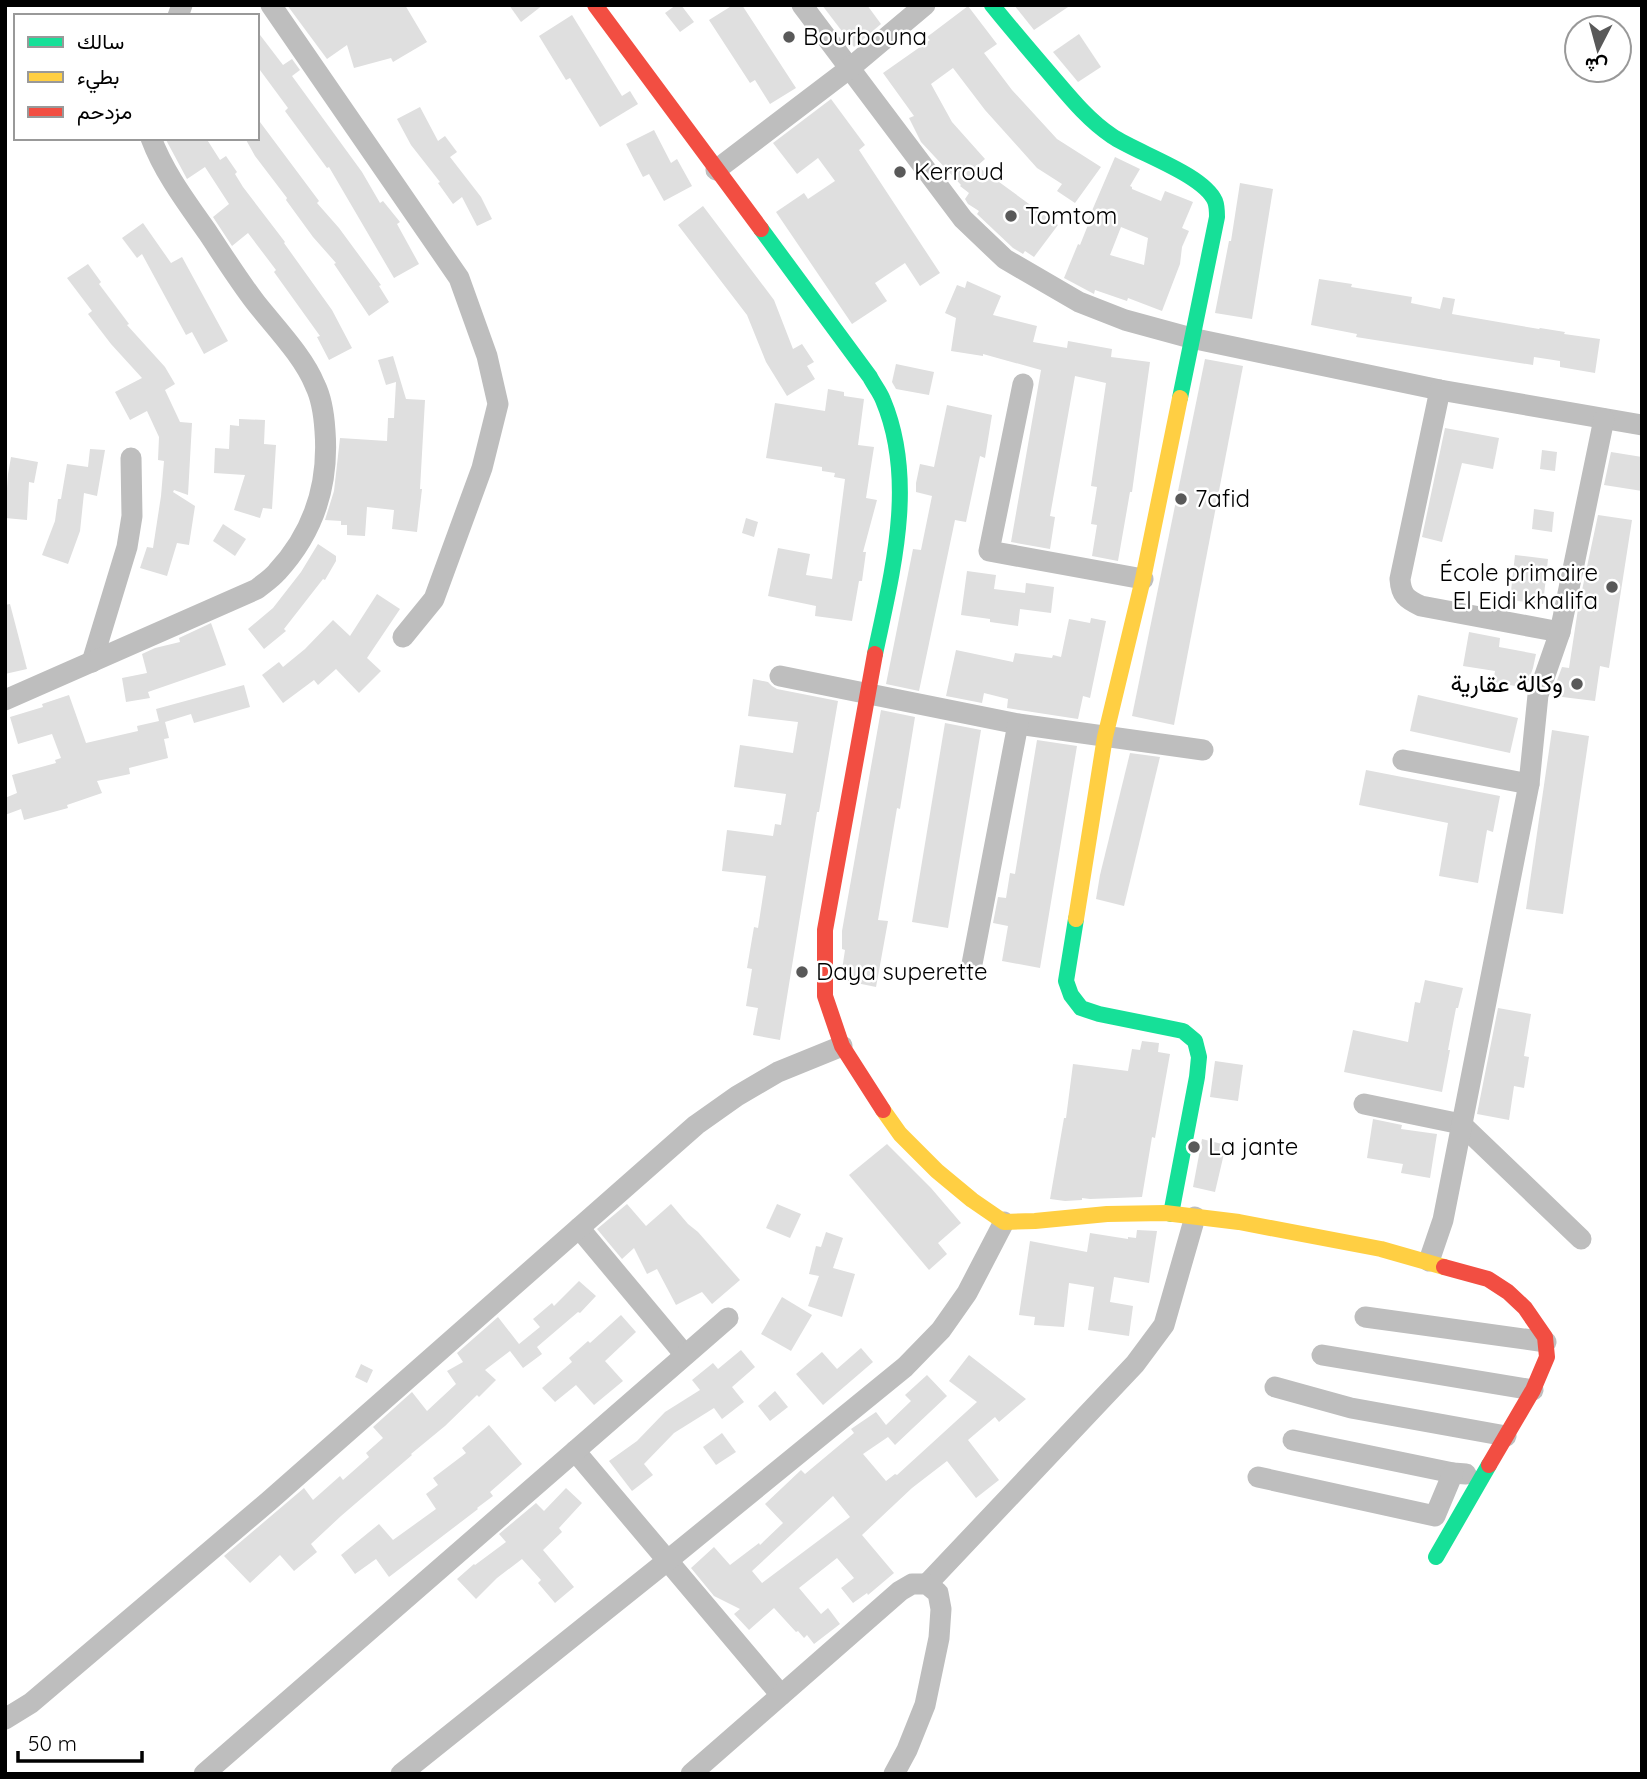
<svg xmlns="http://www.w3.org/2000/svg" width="1647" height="1779" font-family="Quicksand,Vazirmatn,sans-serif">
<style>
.building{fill:#dfdfdf;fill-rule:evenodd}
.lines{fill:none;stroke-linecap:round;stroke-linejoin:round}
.street{stroke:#bebebe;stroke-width:21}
.fast{stroke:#16e098;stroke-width:16}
.slow{stroke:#ffcf43;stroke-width:16}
.jam{stroke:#f24e42;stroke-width:16}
.poi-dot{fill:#595959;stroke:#fff;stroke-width:2.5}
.labels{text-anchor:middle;stroke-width:5;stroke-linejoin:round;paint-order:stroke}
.poi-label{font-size:24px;fill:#000;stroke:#fff;text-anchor:start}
</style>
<rect width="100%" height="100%" fill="#fff"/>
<!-- building -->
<g class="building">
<path d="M287 5H405L427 42 393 62 391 58 354 68 347 45 327 59Z"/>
<path d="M509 5H543L521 22Z"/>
<path d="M676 5H681L694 22 680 32 665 13Z"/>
<path d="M733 5H742L796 88 770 104 755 80 750 83 709 20Z"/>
<path d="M822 5H867L881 24 854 47Z"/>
<path d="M1014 5H1071L1034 30Z"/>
<path d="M968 6 997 44 984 53 1012 90 1057 139 1101 167 1075 203 1057 191 1062 184 1037 168 985 110 953 68 931 84 952 122 985 159 977 166 1058 225 1034 257 1025 251 1023 254 1013 248 977 214 979 211 968 204 965 199 969 193 960 186 961 185 921 142 909 118 914 116 883 73 930 40 927 37Z"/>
<path d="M572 15 622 96 630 91 638 104 600 127 570 78 566 80 539 36Z"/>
<path d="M257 31 283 65 292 59 300 70 292 76 362 172 380 203 383 201 400 222 397 224 419 264 394 278 329 167 327 168 285 111 288 108 257 66Z"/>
<path d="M1079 34 1101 67 1078 82 1053 52Z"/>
<path d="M831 99 865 145 859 150 940 273 920 286 905 263 875 283 887 301 852 324 776 212 804 193 808 199 835 181 818 158 797 174 773 143Z"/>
<path d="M420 107 438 141 445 136 457 152 450 157 481 197 492 219 477 226 462 197 453 204 438 183 440 182 411 145 397 119Z"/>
<path d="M257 118 319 201 317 203 339 228 381 285 379 286 389 302 369 316 334 264 336 263 313 237 286 200 287 198 255 156 245 138H257Z"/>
<path d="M654 130 671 163 677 159 692 186 664 201 649 174 643 177 626 144Z"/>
<path d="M165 138H206L220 160 226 156 237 172 235 174 243 187 285 242 284 243 332 310 352 348 329 360 317 337 320 336 274 272 276 270 248 233 232 246 213 217 229 204 205 167 187 179Z"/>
<path d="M1115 157 1140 169 1130 186 1132 187V189L1161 201 1165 191 1193 202 1182 228 1189 231 1182 247 1180 264 1162 311 1128 298 1127 301 1095 290 1094 294 1064 278 1078 244 1080 245 1090 220H1088ZM1121 227 1148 238 1144 265 1110 255Z"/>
<path d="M1240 183 1273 189 1252 319 1215 313 1229 241H1231Z"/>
<path d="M703 206 774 300 793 349 802 344 814 362 807 366 815 379 787 396 766 362 747 315 678 225Z"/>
<path d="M143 223 171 263 182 257 228 341 204 354 192 332 186 335 142 254 137 258 122 238Z"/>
<path d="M88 264 101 282 99 284 129 324 127 325 165 367 175 384 165 390 180 422 192 423 188 495 174 490 173 492 195 506 189 545 177 543 167 576 140 568 147 547 153 548 161 496 164 461 158 460 159 437 147 411 130 420 115 392 142 378 111 344 88 314 92 311 67 278Z"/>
<path d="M1319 279 1352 284 1351 287 1412 297 1411 303 1440 309 1443 297 1455 299 1452 314 1539 329 1540 328 1565 332 1564 334 1600 339 1595 373 1560 367V361L1534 357 1533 365 1356 337 1357 334 1311 325Z"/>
<path d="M967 281 1001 296 993 315 1037 326 1033 342 1067 348 1068 341 1112 349 1111 357 1150 362 1132 492H1130L1118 561 1092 556 1097 525 1091 524 1097 487 1091 486 1106 383 1075 376 1050 516 1055 517 1050 549 1011 542 1041 370 983 354V356L951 351 956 318 945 313 957 285 965 288Z"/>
<path d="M393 356 406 399 425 400 420 489H422L417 532 392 529 394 510 367 507 365 536 347 535V525H341V521L325 520 334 491 340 438 387 441 388 418H394L396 382 386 385 378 360Z"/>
<path d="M1205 359 1243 366 1174 725 1132 716Z"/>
<path d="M896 364 934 372 929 395 896 389 892 382Z"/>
<path d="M828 389 844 392V396L864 399 858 445 874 447 866 498 877 500 863 552H866L862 581H859L852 621 815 616 816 606 768 596 778 548 810 554 806 575 832 579 845 479 834 477 835 473 822 471V467L766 458 775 403 825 411Z"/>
<path d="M947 405 992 415 985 458 980 456 966 522 955 520 919 691 886 684 913 549 921 550 932 496 916 492V483L920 464 934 467Z"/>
<path d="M239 419 265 420 264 444 276 445 272 509 263 508 260 518 234 510 245 475 214 473 215 448 229 449 230 425 239 426Z"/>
<path d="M1445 428 1499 438 1493 469 1462 463 1442 542 1422 537Z"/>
<path d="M90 449 105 450 97 496 84 493 80 531 68 564 42 555 55 521 58 499H61L67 464 88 467Z"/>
<path d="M1542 450 1557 452 1555 471 1540 469Z"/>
<path d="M1611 452 1642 457V491L1604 485Z"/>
<path d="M11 457 38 462 34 483 29 482 27 520 5 518 8 474Z"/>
<path d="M1534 509 1554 512 1552 532 1532 529Z"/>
<path d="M1598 515 1632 520 1609 668 1600 666 1595 701 1554 696 1556 683 1562 667 1569 668 1578 609Z"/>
<path d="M746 518 758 522 754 537 742 533Z"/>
<path d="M223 524 246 539 235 556 213 541Z"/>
<path d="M318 544 336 556V561L325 580 323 579 284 629 286 631 264 649 248 629 273 608 301 572Z"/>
<path d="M1515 555 1548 559 1543 604 1510 600Z"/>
<path d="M967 571 996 575 994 589 1025 593 1026 583 1054 587 1051 613 1020 609 1018 626 990 622V619L961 615Z"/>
<path d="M377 594 400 609 367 658 381 671 359 693 336 669 318 685 314 680 283 703 262 675 279 662 283 667 305 649 333 620 350 636Z"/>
<path d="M10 604 27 669 5 674V605Z"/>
<path d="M1091 618 1106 621 1090 698 1083 696 1078 719 1007 708 1008 699 984 693 982 703 946 696 956 650 1013 662 1015 653 1052 658 1053 655 1061 657 1069 619 1090 623Z"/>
<path d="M211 623 226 665 148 692 150 698 126 702 122 678 147 673 142 654 155 648 180 642 179 638Z"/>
<path d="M1469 632 1500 638 1499 647 1536 654 1533 668 1526 688 1493 682 1495 671 1463 666Z"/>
<path d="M753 679 768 682 772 686 777 689 838 701 819 812H817L780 1040 753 1035 758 1008 746 1006 752 969 747 968 754 927 758 928 766 876 722 871 727 830 773 836 775 824 781 825 786 794 734 787 740 745 793 753 798 722 748 716Z"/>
<path d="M244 685 250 707 194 723 191 714 165 722 169 738 164 739 168 758 129 768 130 774 97 781 102 793 67 805 68 808 24 820 21 809 5 815V798L17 793 12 775 56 763 55 760 61 758 52 734 18 744 10 717 43 707 42 704 69 695 86 743 138 731 137 726 159 721 156 709Z"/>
<path d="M1418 695 1518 718 1510 753 1410 731Z"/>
<path d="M881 710 915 717 900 809 897 808 878 920 888 921 876 987 842 980V970L845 950 842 949V931Z"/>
<path d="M945 723 981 730 948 928 912 922Z"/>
<path d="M1552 730 1589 736 1563 914 1526 909Z"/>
<path d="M1037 740 1077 746 1040 968 1002 961 1008 926 993 923 998 897 1006 898 1010 873 1015 874Z"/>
<path d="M1130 753 1160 757 1124 906 1096 899 1100 875Z"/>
<path d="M1366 770 1500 796 1493 832 1487 830 1478 883 1439 876 1448 823 1359 805Z"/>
<path d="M1425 980 1463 988 1458 1008H1456L1448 1050H1450L1442 1092 1344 1072 1353 1030 1408 1042 1415 1002 1420 1003Z"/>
<path d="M1498 1008 1531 1014 1524 1056 1529 1057 1524 1088 1514 1086 1509 1120 1477 1114Z"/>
<path d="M1142 1041 1159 1043 1158 1052 1170 1054 1155 1138 1152 1137 1142 1197 1090 1199 1082 1198V1200L1065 1201 1050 1199 1064 1118H1066L1073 1064 1128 1071 1132 1049 1140 1050Z"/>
<path d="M1215 1061 1243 1065 1238 1101 1210 1097Z"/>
<path d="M1373 1119 1402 1125 1401 1129 1437 1134 1430 1178 1401 1173 1403 1164 1367 1158Z"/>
<path d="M1202 1139 1226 1145 1215 1192 1193 1187Z"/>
<path d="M887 1144 931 1188 961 1223 938 1243 947 1254 929 1270 849 1175Z"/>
<path d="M627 1204 646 1226 671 1204 688 1224 698 1232 740 1280 712 1304 702 1292 676 1305 657 1269 647 1274 634 1248 622 1259 597 1229Z"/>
<path d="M777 1204 801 1214 790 1238 766 1228Z"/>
<path d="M1137 1230 1157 1231 1149 1283 1114 1277 1110 1302 1133 1306 1129 1336 1088 1330 1094 1287 1069 1283 1064 1327 1034 1325 1035 1317 1019 1315 1030 1241 1087 1252 1090 1233 1128 1239V1237L1136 1238Z"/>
<path d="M826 1232 843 1238 833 1268 855 1274 842 1317 808 1306 819 1276 809 1274 816 1246 821 1247Z"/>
<path d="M579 1281 596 1296 580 1313 578 1312 537 1347 542 1354 523 1368 510 1351 485 1370 496 1380 479 1397 477 1395 445 1426 411 1454 412 1455 341 1516 311 1544 317 1552 294 1571 280 1555 250 1583 224 1556 304 1488 313 1500 340 1476 343 1480 369 1457 366 1453 383 1438 373 1427 412 1392 427 1411 456 1384 447 1371 463 1362 457 1353 498 1317 519 1344 540 1327 533 1319 552 1303 554 1306Z"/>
<path d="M782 1297 812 1315 791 1351 761 1334Z"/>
<path d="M621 1315 636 1332 605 1361 623 1381 594 1405 576 1385 555 1402 542 1388 572 1362 569 1358 588 1341 590 1343Z"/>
<path d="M861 1348 873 1362 823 1405 796 1374 822 1352 837 1369Z"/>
<path d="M741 1350 755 1367 732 1387 744 1402 722 1419 714 1408 674 1433 644 1464 653 1475 632 1491 609 1461 637 1441 665 1412 700 1390 692 1380 713 1363 718 1369Z"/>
<path d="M969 1355 1026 1399 999 1422 995 1417 968 1440 999 1480 976 1498 947 1461 912 1488 862 1535 894 1573 868 1595 867 1593 853 1603 841 1588 854 1578 837 1558 799 1588 821 1614 828 1608 840 1624 814 1644 807 1635 804 1638 798 1631 796 1632 774 1608 749 1630 734 1614 740 1609 714 1596 691 1568 714 1547 730 1565 759 1543 760 1545 783 1523 765 1504 801 1470 805 1474 854 1433 851 1429 876 1412 886 1425 911 1401 905 1395 927 1375 947 1396 895 1445 888 1437 863 1454 886 1481 895 1474 897 1475 977 1402 949 1381ZM833 1496 850 1517 762 1583 752 1571Z"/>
<path d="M361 1364 373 1370 367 1383 355 1377Z"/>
<path d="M775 1391 788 1407 770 1421 758 1406Z"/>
<path d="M489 1425 522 1464 490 1492 493 1496 477 1508 478 1509 389 1577 376 1559 355 1574 341 1555 379 1524 393 1540 436 1509 426 1494 438 1485 433 1478 466 1453 462 1448Z"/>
<path d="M722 1433 736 1452 716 1465 703 1447Z"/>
<path d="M566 1488 582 1503 559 1528 562 1532 543 1550 574 1587 555 1603 538 1583 541 1580 522 1559 497 1578 476 1599 457 1579 474 1564 475 1565 506 1542 499 1534 536 1503 544 1511Z"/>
</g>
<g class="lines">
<!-- street -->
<g class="street">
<path d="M271 5 459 278 487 356 498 404 482 468 434 599 403 637"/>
<path d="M802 5 963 219 1005 259 1079 302 1125 320 1191 338 1440 390 1642 425"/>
<path d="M178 16 182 5"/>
<path d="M716 170 850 68 925 5"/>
<path d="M1023 384 989 551 1143 579"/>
<path d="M1440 390 1400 579C1401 595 1406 599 1421 606L1560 632"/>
<path d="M92 662 127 547 132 516 131 458"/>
<path d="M780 676 1018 724 1203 750"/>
<path d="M5 700 257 589C263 584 271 579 277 572 314 532 329 485 325 431 324 415 322 399 315 385 304 357 275 327 256 303 239 281 224 257 208 233 187 203 164 173 151 138"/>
<path d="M1403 760 1529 784"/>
<path d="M972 964 1018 724"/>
<path d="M1364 1104 1461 1124 1581 1239"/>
<path d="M579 1228 685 1355"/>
<path d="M1429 1261 1443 1220 1529 784 1538 695 1560 632 1604 419"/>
<path d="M1365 1317 1546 1342"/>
<path d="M1322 1355 1533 1390"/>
<path d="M1275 1387 1351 1408 1506 1436"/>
<path d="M1293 1440 1453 1473 1466 1474"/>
<path d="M575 1451 781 1695"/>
<path d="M1258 1477 1435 1516 1453 1473"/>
<path d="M927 1584 1135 1364 1164 1325 1195 1217"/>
<path d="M5 1719 31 1703 269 1501 696 1125 737 1096 778 1072 842 1046"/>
<path d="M204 1774 728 1318"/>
<path d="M401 1774 667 1561 905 1367 941 1330 967 1293 1004 1222"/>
<path d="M691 1774 900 1591 912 1584H927L938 1593 941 1609 939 1638 925 1705 907 1750 894 1774"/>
</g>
<!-- fast -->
<g class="fast">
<path d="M992 5C1009 26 1026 46 1044 67 1065 91 1085 118 1112 136 1137 153 1203 174 1215 201 1217 206 1217 212 1217 217L1180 398"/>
<path d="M761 229 870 377C874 385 880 392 883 400 917 481 892 573 875 654"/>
<path d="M1076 919 1066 981 1071 995 1081 1008 1099 1014 1183 1031 1195 1041 1199 1057 1197 1077 1171 1214"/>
<path d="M1436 1557 1489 1465"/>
</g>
<!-- slow -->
<g class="slow">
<path d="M1076 919 1105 737 1143 579 1180 398"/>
<path d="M883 1110 900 1134 937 1171 972 1200 1004 1222 1035 1221 1107 1214 1165 1213 1239 1222 1381 1249 1444 1267"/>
</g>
<!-- jam -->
<g class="jam">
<path d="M595 5 761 229"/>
<path d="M875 654 825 930V996L842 1046 883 1110"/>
<path d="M1444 1267 1488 1279 1508 1292 1525 1308 1545 1337 1547 1357 1533 1390 1489 1465"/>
</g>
</g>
<!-- markers -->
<g class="poi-dot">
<circle cx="789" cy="37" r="7"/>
<circle cx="900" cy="172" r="7"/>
<circle cx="1011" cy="216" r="7"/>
<circle cx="1181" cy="499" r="7"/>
<circle cx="1612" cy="587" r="7"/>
<circle cx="1577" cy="684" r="7"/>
<circle cx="802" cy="972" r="7"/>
<circle cx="1194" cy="1147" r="7"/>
</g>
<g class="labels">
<!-- poi labels -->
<g class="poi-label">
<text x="803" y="45">Bourbouna</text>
<text x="914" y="180">Kerroud</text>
<text x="1025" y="224">Tomtom</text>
<text x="1195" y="507">7afid</text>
<text x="1598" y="581" text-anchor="end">École primaire<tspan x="1598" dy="28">El Eidi khalifa</tspan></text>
<text x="1563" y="692" text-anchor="end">وكالة عقارية</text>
<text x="816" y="980">Daya superette</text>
<text x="1208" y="1155">La jante</text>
</g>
</g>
<!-- border -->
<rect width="1647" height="1779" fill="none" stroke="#000000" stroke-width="14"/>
<!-- legend -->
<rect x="14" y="14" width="245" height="126" fill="#ffffff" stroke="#999999" stroke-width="2"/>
<rect x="28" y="37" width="35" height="10" fill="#16e098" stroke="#999999" stroke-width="2"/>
<text x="77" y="49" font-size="21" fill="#000000">سالك</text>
<rect x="28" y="72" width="35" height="10" fill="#ffcf43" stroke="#999999" stroke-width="2"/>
<text x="77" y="84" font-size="21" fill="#000000">بطيء</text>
<rect x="28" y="107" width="35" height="10" fill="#f24e42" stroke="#999999" stroke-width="2"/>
<text x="77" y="119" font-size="21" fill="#000000">مزدحم</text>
<!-- north arrow -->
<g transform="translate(1598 49) rotate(186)"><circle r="33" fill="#ffffff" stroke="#999999" stroke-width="2"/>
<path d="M0-5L12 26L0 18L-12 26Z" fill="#595959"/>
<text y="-10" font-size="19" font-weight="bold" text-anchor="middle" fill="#000000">ش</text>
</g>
<!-- scale -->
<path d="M18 1751v10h124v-10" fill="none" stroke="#000000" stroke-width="3.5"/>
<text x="28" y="1751" font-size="21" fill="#000000" stroke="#ffffff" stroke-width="5" paint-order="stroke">50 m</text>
</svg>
